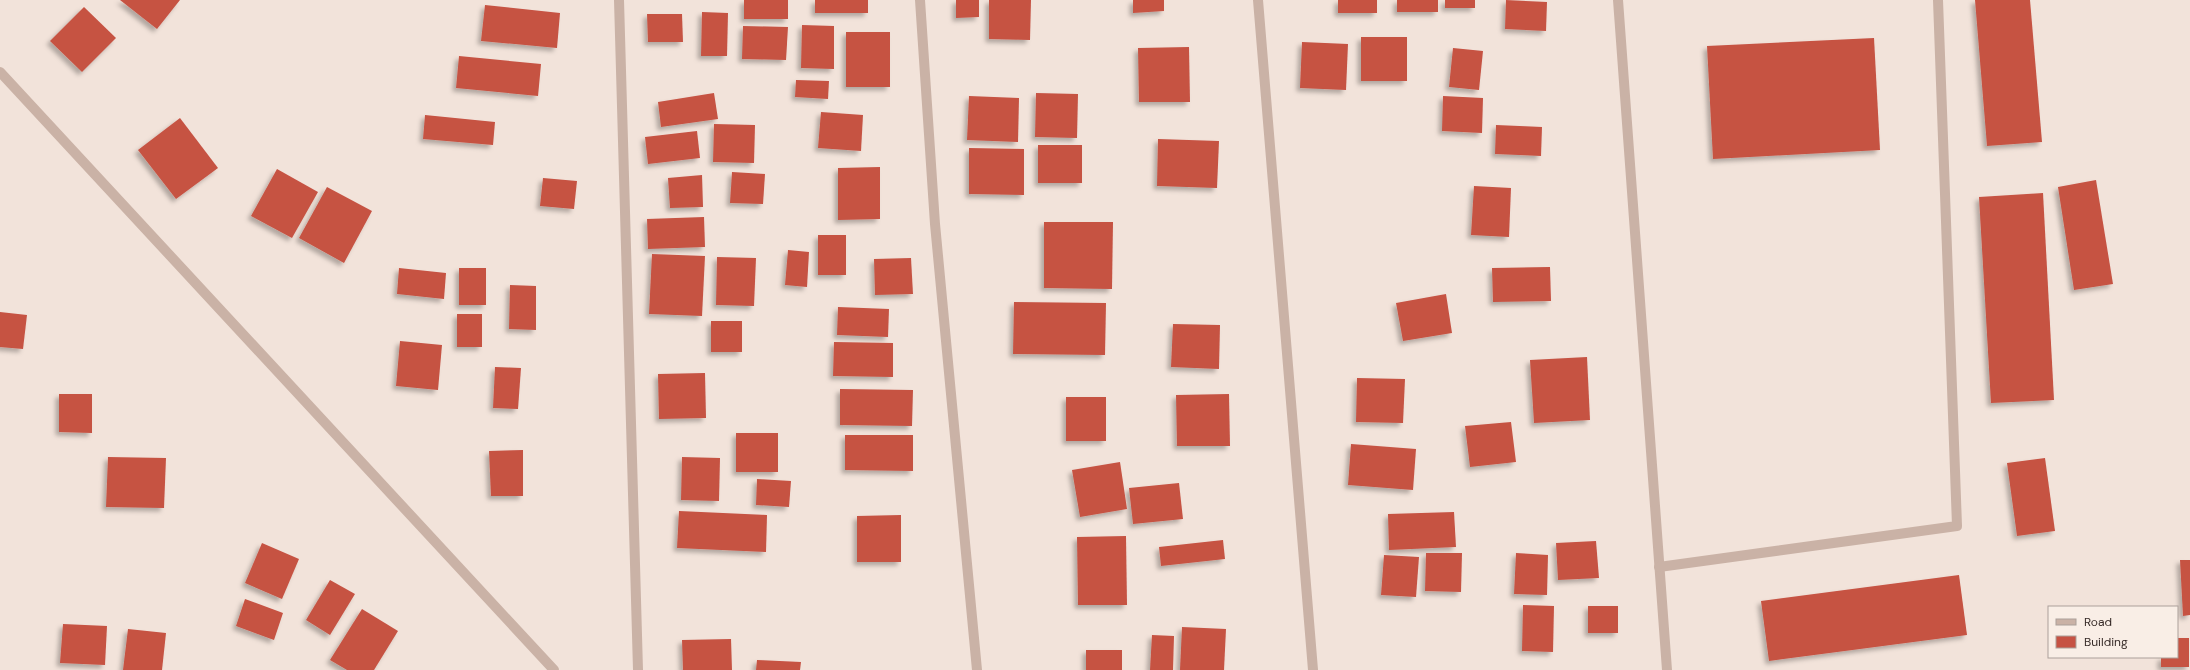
<svg xmlns="http://www.w3.org/2000/svg" width="2190" height="670" font-family="'DM Sans',sans-serif">
<style>
.building{fill:#c65243;filter:url(#shadow)}
.lines{fill:none;stroke-linecap:round;stroke-linejoin:round}
.street{stroke:#cab2a6;stroke-width:10}
</style>
<defs>
<filter id="shadow"><feDropShadow dx="-3.5" dy="3.5" stdDeviation="2" flood-color="#0004"/></filter>
</defs>
<rect width="100%" height="100%" fill="#f2e3da"/>
<!-- building -->
<g class="building">
<path d="M120 0H180L157 29Z"/>
<rect x="744" y="0" width="44" height="19"/>
<rect x="815" y="0" width="53" height="13"/>
<path d="M956 0H979V17L956 18Z"/>
<path d="M989 0H1031L1030 40 989 39Z"/>
<path d="M1133 0H1164V11L1133 13Z"/>
<rect x="1338" y="0" width="39" height="13"/>
<rect x="1397" y="0" width="41" height="12"/>
<rect x="1445" y="0" width="30" height="8"/>
<path d="M1506 0 1547 2 1546 31 1505 29Z"/>
<path d="M1975 0H2030L2042 142 1987 146Z"/>
<path d="M485 5 560 13 557 48 481 41Z"/>
<path d="M84 7 116 38 82 72 50 41Z"/>
<path d="M702 12 728 13 727 56H701Z"/>
<path d="M647 14H682L683 42H648Z"/>
<path d="M802 25 834 26V69L801 68Z"/>
<path d="M743 26 788 27 786 60 742 59Z"/>
<rect x="846" y="32" width="44" height="55"/>
<rect x="1361" y="37" width="46" height="44"/>
<path d="M1874 38 1880 150 1713 159 1707 46Z"/>
<path d="M1302 42 1348 44 1346 90 1300 88Z"/>
<path d="M1189 47 1190 102H1139L1138 48Z"/>
<path d="M1453 48 1483 51 1479 90 1449 87Z"/>
<path d="M459 56 541 64 538 96 456 88Z"/>
<path d="M796 80 829 81 828 99 795 97Z"/>
<path d="M714 93 718 119 661 127 658 102Z"/>
<path d="M1036 93 1078 94 1077 138 1035 137Z"/>
<path d="M969 96 1019 98 1018 142 967 140Z"/>
<path d="M1443 96 1483 98 1482 133 1442 131Z"/>
<path d="M821 112 863 115 861 151 818 148Z"/>
<path d="M425 115 495 122 493 145 423 139Z"/>
<path d="M180 118 218 168 176 199 138 150Z"/>
<path d="M714 124 755 125 754 163 713 162Z"/>
<path d="M1496 125 1542 127 1541 156 1495 154Z"/>
<path d="M697 131 700 158 648 164 645 137Z"/>
<path d="M1158 139 1219 141 1217 188 1157 186Z"/>
<rect x="1038" y="145" width="44" height="38"/>
<path d="M969 148 1024 149V195L969 194Z"/>
<path d="M880 167V219L838 220V168Z"/>
<path d="M277 169 318 192 292 238 251 216Z"/>
<path d="M732 172 765 174 763 204 730 203Z"/>
<path d="M702 175 703 207 670 208 668 178Z"/>
<path d="M543 178 577 181 574 209 540 206Z"/>
<path d="M2096 180 2113 284 2074 290 2058 187Z"/>
<path d="M1474 186 1511 188 1509 237 1471 235Z"/>
<path d="M327 187 372 211 344 263 299 238Z"/>
<path d="M2043 193 2054 400 1991 403 1979 197Z"/>
<path d="M704 217 705 247 648 249 647 219Z"/>
<path d="M1044 222H1113L1112 289 1044 288Z"/>
<rect x="818" y="235" width="28" height="40"/>
<path d="M788 250 809 252 807 287 785 285Z"/>
<path d="M652 254 705 256 702 316 649 314Z"/>
<path d="M717 257 756 258 754 306 716 305Z"/>
<path d="M911 258 913 294 875 295 874 259Z"/>
<path d="M1550 267 1551 301 1493 302 1492 268Z"/>
<path d="M399 268 446 273 444 299 397 294Z"/>
<rect x="459" y="268" width="27" height="37"/>
<path d="M510 285 536 286V330L509 329Z"/>
<path d="M1446 294 1452 333 1403 341 1396 303Z"/>
<path d="M1014 302 1106 303 1105 355 1013 354Z"/>
<path d="M838 307 889 309 888 337 837 335Z"/>
<path d="M0 312 27 315 23 349 0 347Z"/>
<rect x="457" y="314" width="25" height="33"/>
<rect x="711" y="321" width="31" height="31"/>
<path d="M1173 324 1220 325 1219 369 1171 367Z"/>
<path d="M400 341 442 345 438 390 396 386Z"/>
<path d="M834 342 893 343V377L833 376Z"/>
<path d="M1587 357 1590 420 1534 423 1530 360Z"/>
<path d="M495 367 521 368 518 409 493 408Z"/>
<path d="M705 373 706 418 659 419 658 374Z"/>
<path d="M1357 378 1405 379 1403 423 1356 422Z"/>
<path d="M840 389 913 390 912 426 840 425Z"/>
<path d="M59 394H92V433L59 432Z"/>
<path d="M1229 394 1230 446H1177L1176 395Z"/>
<rect x="1066" y="397" width="40" height="44"/>
<path d="M1511 422 1516 462 1470 467 1465 426Z"/>
<rect x="736" y="433" width="42" height="39"/>
<path d="M845 435H913V471L845 470Z"/>
<path d="M1351 444 1416 449 1413 490 1348 485Z"/>
<path d="M523 450V496H491L489 451Z"/>
<path d="M108 457 166 458 164 508 106 507Z"/>
<path d="M682 457 720 458 719 501 681 500Z"/>
<path d="M2045 458 2055 531 2017 536 2007 463Z"/>
<path d="M1120 462 1127 509 1080 517 1072 470Z"/>
<path d="M757 479 791 481 789 507 756 505Z"/>
<path d="M1179 483 1183 519 1133 524 1129 488Z"/>
<path d="M679 511 767 515 766 552 677 548Z"/>
<path d="M1454 512 1456 547 1389 550 1388 514Z"/>
<path d="M901 515V562H857V516Z"/>
<path d="M1126 536 1127 605H1078L1077 537Z"/>
<path d="M1223 540 1225 559 1161 566 1159 547Z"/>
<path d="M1596 541 1599 578 1558 580 1556 543Z"/>
<path d="M262 543 299 559 282 599 245 583Z"/>
<path d="M1426 553H1462L1461 592 1425 591Z"/>
<path d="M1516 553 1548 555 1547 595 1514 594Z"/>
<path d="M1384 555 1419 557 1416 597 1381 595Z"/>
<path d="M2180 560H2190V615L2183 616Z"/>
<path d="M1959 575 1967 635 1769 661 1761 601Z"/>
<path d="M330 580 355 594 330 635 306 620Z"/>
<path d="M245 599 283 613 274 640 236 626Z"/>
<path d="M1523 605 1554 606 1553 652 1522 651Z"/>
<rect x="1588" y="606" width="30" height="27"/>
<path d="M362 609 398 631 374 670H347L330 660Z"/>
<path d="M63 624 107 626 105 665 60 663Z"/>
<path d="M1182 627 1226 629 1224 670H1180Z"/>
<path d="M128 629 166 633 162 670H123Z"/>
<path d="M1152 635 1174 636 1173 670H1150Z"/>
<path d="M2177 638H2189V667H2161V657H2177Z"/>
<path d="M731 639 732 670H683L682 640Z"/>
<rect x="1086" y="650" width="36" height="20"/>
<path d="M757 660 801 662 800 670H756Z"/>
</g>
<g class="lines">
<!-- street -->
<g class="street">
<path d="M619 0 638 670"/>
<path d="M920 0 935 224 977 670"/>
<path d="M1258 0 1313 670"/>
<path d="M1618 0 1667 670"/>
<path d="M0 72 554 670"/>
<path d="M1659 567 1957 526 1938 0"/>
</g>
</g>
<!-- legend -->
<rect x="2048" y="606" width="130" height="52" fill="#f9eee6" stroke="#aba09a"/>
<rect x="2056" y="619" width="20" height="6" fill="#cab2a6" stroke="#aba09a"/>
<text x="2084" y="626" font-size="12" fill="#362a27">Road</text>
<rect x="2056" y="636" width="20" height="12" fill="#c65243" stroke="#aba09a"/>
<text x="2084" y="646" font-size="12" fill="#362a27">Building</text>
</svg>
